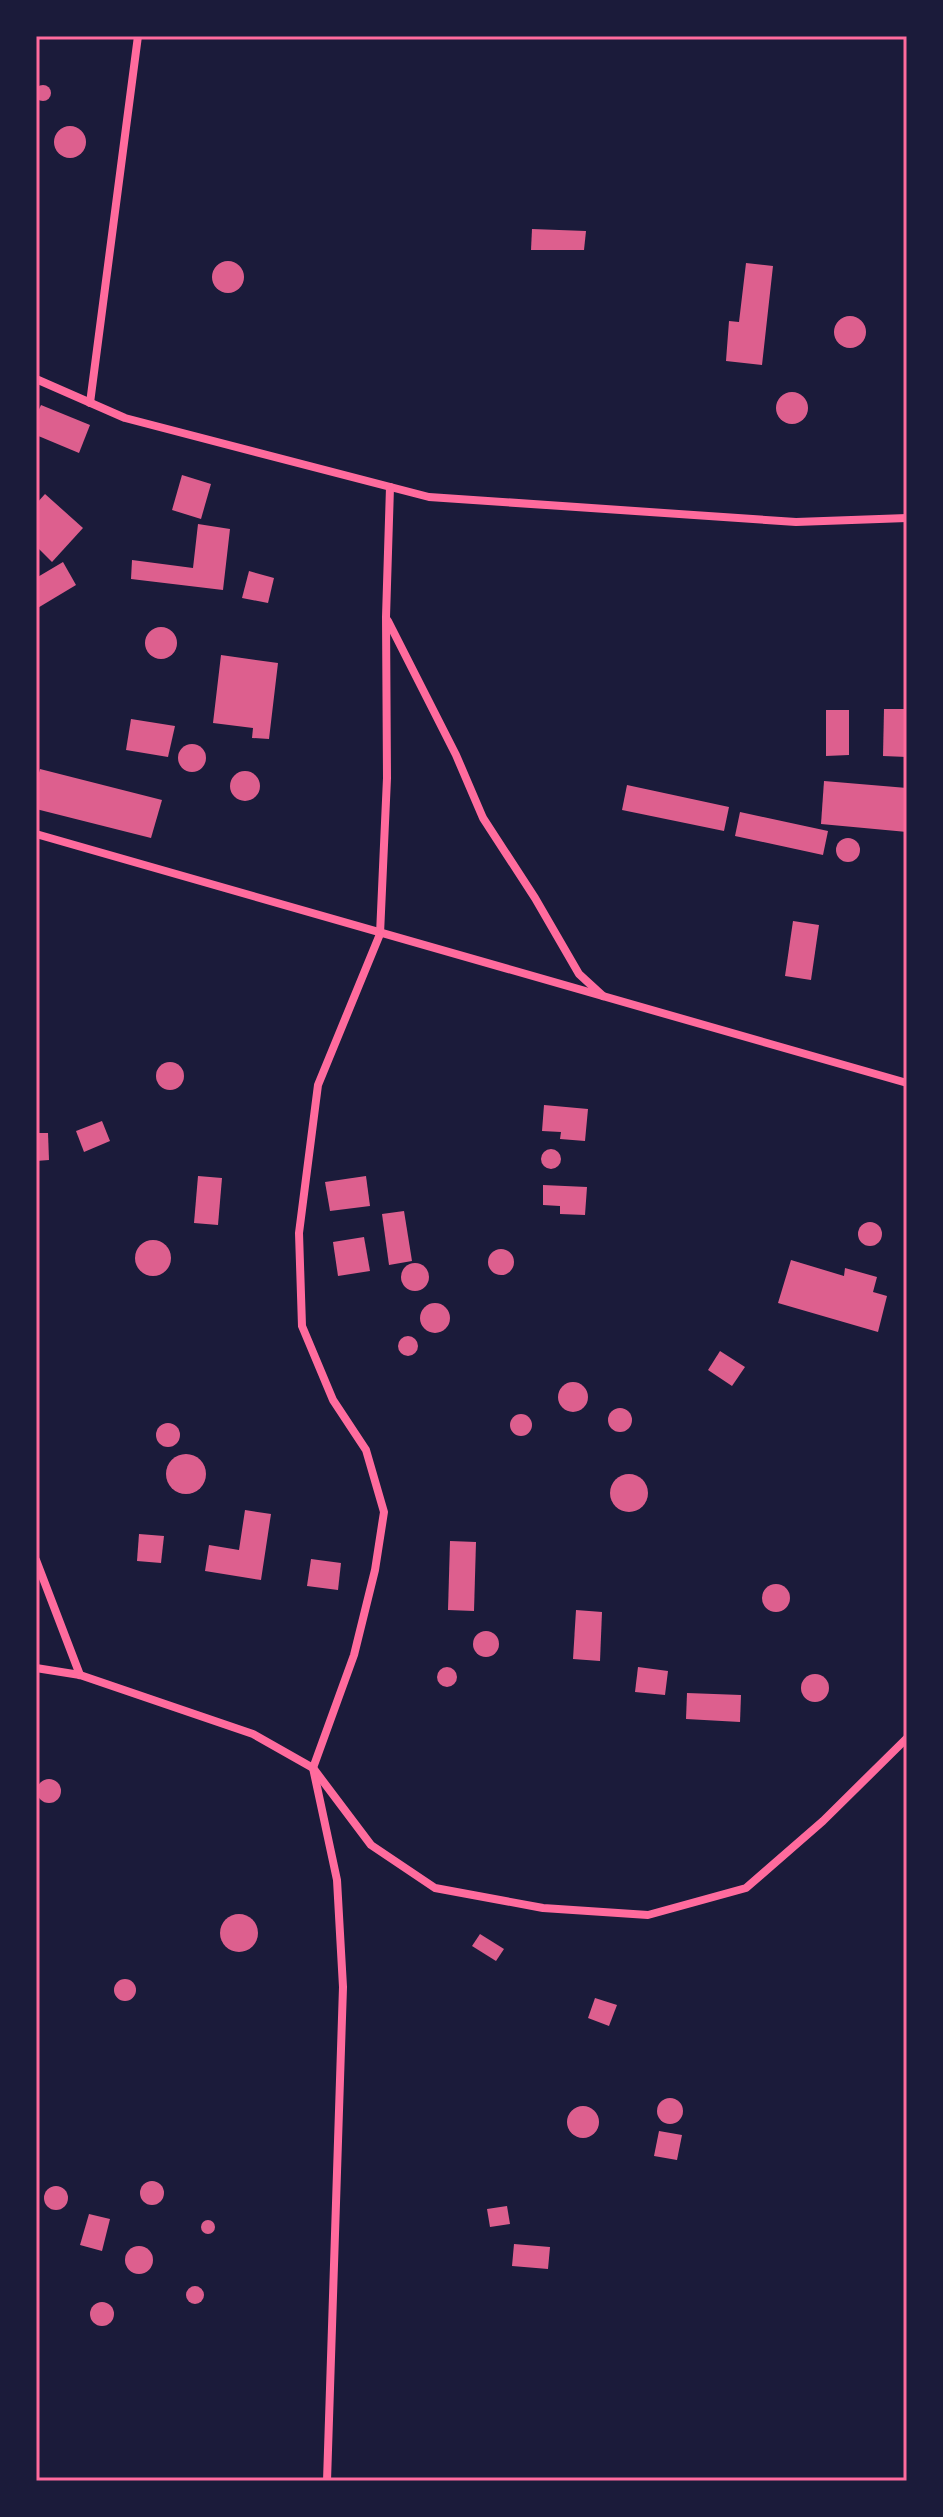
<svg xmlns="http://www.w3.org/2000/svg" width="943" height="2517" font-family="Mulish,sans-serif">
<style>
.building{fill:#dd5f8e}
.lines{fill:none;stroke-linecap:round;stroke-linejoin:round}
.minor{stroke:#ff6b9d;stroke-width:8}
.neatline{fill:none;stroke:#ff6b9d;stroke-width:3}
</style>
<rect width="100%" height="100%" fill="#1b1b3a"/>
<!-- building -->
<g class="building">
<circle cx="43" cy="93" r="8"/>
<circle cx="70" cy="142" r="16"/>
<path d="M532 229 586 231 584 250H531Z"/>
<circle cx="228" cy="277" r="16"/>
<path d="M746 263 773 266 762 365 726 361 729 321 739 322Z"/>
<circle cx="850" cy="332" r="16"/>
<circle cx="792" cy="408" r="16"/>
<path d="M41 405 90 425 79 453 36 435V416Z"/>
<path d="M182 475 211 484 201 519 172 510Z"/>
<path d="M45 494 83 528 52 562 36 546V504Z"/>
<path d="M198 524 230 529 223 590 131 579 132 560 193 568Z"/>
<path d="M63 562 76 585 36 609V578Z"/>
<path d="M249 571 274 578 268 603 242 598Z"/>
<circle cx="161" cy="643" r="16"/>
<path d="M221 655 278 663 269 739 252 738 253 728 213 723Z"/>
<path d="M884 709H907V757L883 756Z"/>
<path d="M826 710H849V755L826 756Z"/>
<path d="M131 719 175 726 168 757 126 750Z"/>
<circle cx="192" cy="758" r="14"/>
<path d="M40 769 162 800 151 838 36 809V784Z"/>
<circle cx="245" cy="786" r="15"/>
<path d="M824 781 907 788V832L821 824Z"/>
<path d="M627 785 729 807 724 831 622 810Z"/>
<path d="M740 812 828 831 823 855 735 836Z"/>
<circle cx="848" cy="850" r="12"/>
<path d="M793 921 819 925 811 980 785 976Z"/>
<circle cx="170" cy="1076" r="14"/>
<path d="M544 1105 588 1109 585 1141 560 1139 561 1132 542 1131Z"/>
<path d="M102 1121 110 1141 84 1152 76 1131Z"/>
<path d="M36 1133H48L49 1160 36 1161Z"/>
<circle cx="551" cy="1159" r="10"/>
<path d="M198 1176 222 1178 218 1225 194 1223Z"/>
<path d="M366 1176 370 1206 330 1211 325 1182Z"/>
<path d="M543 1185 587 1187 585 1215 560 1214V1206L543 1205Z"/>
<path d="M404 1211 412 1261 389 1265 382 1214Z"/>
<circle cx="870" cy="1234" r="12"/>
<path d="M364 1237 370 1271 338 1276 333 1242Z"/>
<circle cx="153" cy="1258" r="18"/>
<circle cx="501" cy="1262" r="13"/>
<path d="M791 1260 844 1276 845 1268 877 1277 873 1292 887 1296 878 1332 778 1303Z"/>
<circle cx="415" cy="1277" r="14"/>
<circle cx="435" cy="1318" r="15"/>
<circle cx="408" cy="1346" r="10"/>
<path d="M720 1351 745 1367 732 1386 708 1370Z"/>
<circle cx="573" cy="1397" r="15"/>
<circle cx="620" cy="1420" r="12"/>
<circle cx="521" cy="1425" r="11"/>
<circle cx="168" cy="1435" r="12"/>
<circle cx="186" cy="1474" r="20"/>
<circle cx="629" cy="1493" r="19"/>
<path d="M245 1510 271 1514 261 1580 205 1571 209 1545 239 1550Z"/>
<path d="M139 1534 164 1536 161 1563 137 1561Z"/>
<path d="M450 1541 476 1542 474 1611 448 1610Z"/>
<path d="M311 1559 341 1563 338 1590 307 1586Z"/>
<circle cx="776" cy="1598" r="14"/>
<path d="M576 1610 602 1612 600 1661 573 1659Z"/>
<circle cx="486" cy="1644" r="13"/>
<circle cx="447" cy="1677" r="10"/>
<path d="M638 1667 668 1671 665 1695 635 1692Z"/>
<circle cx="815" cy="1688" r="14"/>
<path d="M687 1693 741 1695 740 1722 686 1719Z"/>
<circle cx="49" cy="1791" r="12"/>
<circle cx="239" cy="1933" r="19"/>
<path d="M480 1934 504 1949 496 1961 472 1946Z"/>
<circle cx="125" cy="1990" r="11"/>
<path d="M595 1998 617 2005 609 2026 588 2018Z"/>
<circle cx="670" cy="2111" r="13"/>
<circle cx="583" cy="2122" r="16"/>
<path d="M659 2131 682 2135 677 2160 654 2156Z"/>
<circle cx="152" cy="2193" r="12"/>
<circle cx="56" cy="2198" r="12"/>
<path d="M507 2206 510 2224 490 2227 487 2209Z"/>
<path d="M89 2214 110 2219 102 2251 80 2245Z"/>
<circle cx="208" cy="2227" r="7"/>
<path d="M514 2244 550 2247 548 2269 512 2266Z"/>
<circle cx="139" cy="2260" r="14"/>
<circle cx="195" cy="2295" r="9"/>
<circle cx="102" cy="2314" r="12"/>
</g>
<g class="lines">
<!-- minor -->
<g class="minor">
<path d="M36 379 125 418 429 497 796 522 907 518"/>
<path d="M90 403 138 36"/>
<path d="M388 621 456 755 483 818 535 898 579 974 603 996"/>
<path d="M36 834 907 1083"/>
<path d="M36 1560 80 1675"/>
<path d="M36 1668 80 1675 253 1734 313 1768 371 1845 435 1888 543 1908 648 1915 746 1888 823 1821 907 1738"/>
<path d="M327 2481 343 1987 337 1880 313 1768 354 1655 375 1570 384 1512 366 1450 333 1400 302 1326 299 1233 318 1085 380 934 387 778 386 617 390 487"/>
</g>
</g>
<!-- border -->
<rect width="943" height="2517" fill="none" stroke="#1b1b3a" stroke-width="76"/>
<rect x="38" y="38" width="867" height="2441" class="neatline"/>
</svg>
